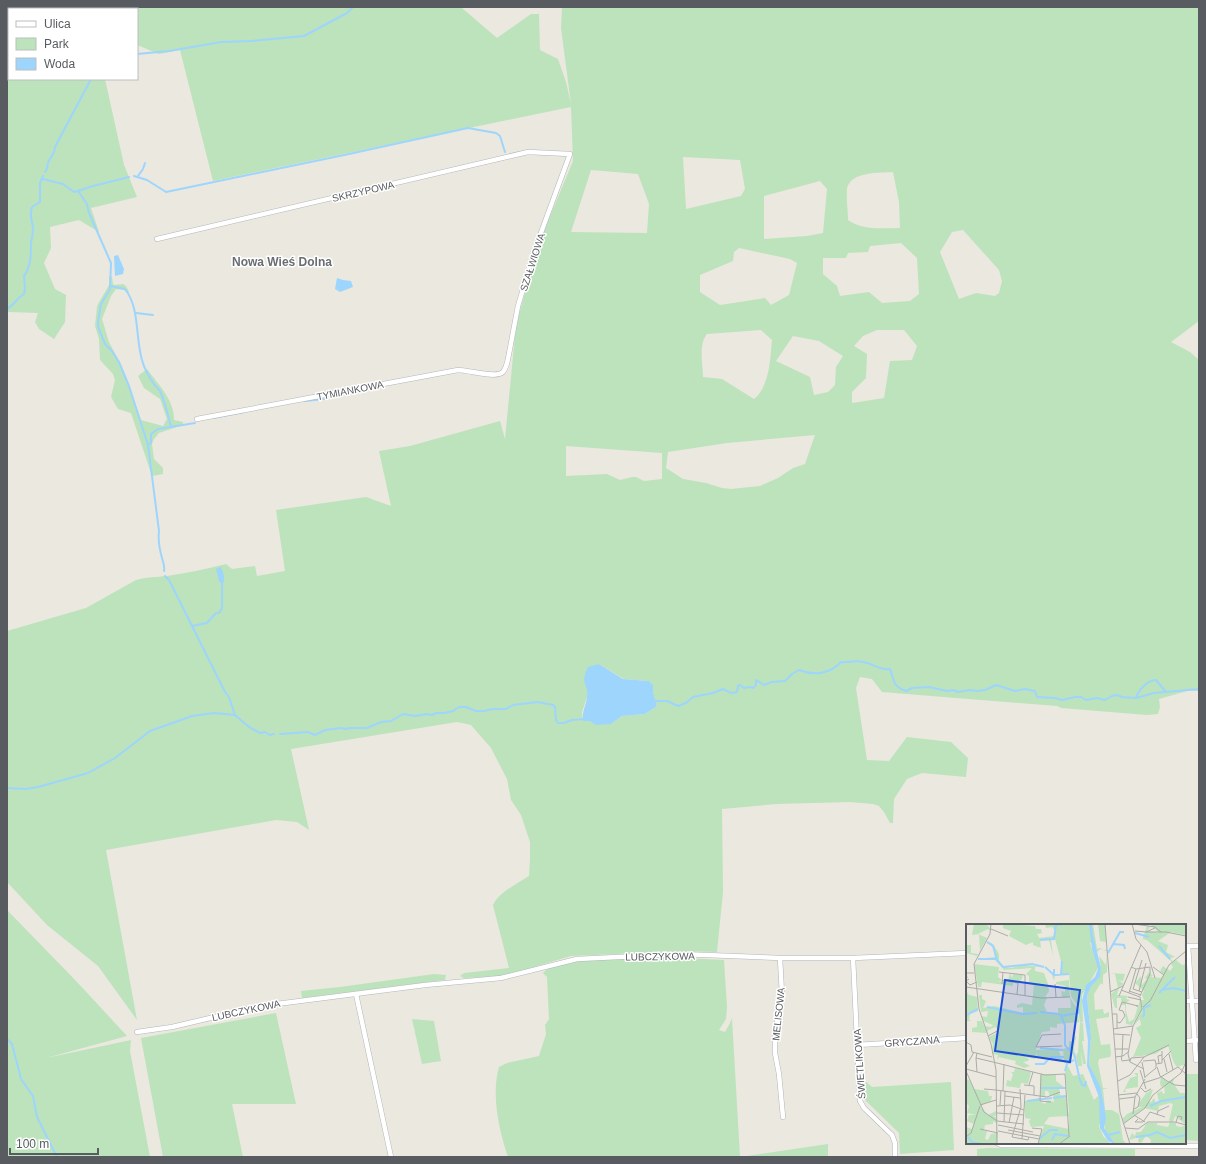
<svg xmlns="http://www.w3.org/2000/svg" width="1206" height="1164" font-family="Arial,sans-serif">
<style>
.green{fill:#bce3bc;fill-rule:evenodd}
.water{fill:#9ed5fd}
.lines{fill:none;stroke-linecap:round;stroke-linejoin:round}
.stream{stroke:#9ed5fd;stroke-width:2}
.minor-casing{stroke:#b2b6ba;stroke-width:5.5}
.minor{stroke:#fff;stroke-width:4.5}
.labels{text-anchor:middle;stroke-width:3;stroke-linejoin:round;paint-order:stroke}
.street-label{font-size:10px;fill:#585c60;stroke:#fff}
.quarter-label{font-size:12px;font-weight:bold;fill:#696e72;stroke:#fff}
.inset-river{fill:none;stroke:#9ed5fd;stroke-width:2}
.inset-road{fill:none;stroke:#acaca8;stroke-width:1}
.view{fill:#1d4ed8;fill-opacity:0.15;stroke:#1d4ed8;stroke-width:2}
.inset-edge{fill:none;stroke:#585c60;stroke-width:2}
</style>
<rect width="100%" height="100%" fill="#ebe8df"/>
<!-- green -->
<g class="green">
<path d="M7 7H90V9H9V79H105L124 165 137 197 91 208 99 232 79 220 50 227 51 248 44 263 55 289 66 295 65 322 54 339 39 329 35 322 38 313 8 312 7 313Z"/>
<path d="M108 7H454L462 8 497 38 531 14H539L540 50 558 59 566 82 571 104 561 28 562 7H1199V321L1171 342 1190 352 1199 360V691H1187L1159 699 1160 707 1158 714 1147 715 1061 708 1057 706 882 692 872 679 860 677 856 688 867 760 889 761 907 737 951 742 968 758 966 777 922 773 907 779 894 799 893 823H890L884 812 879 806 873 804 850 802 777 804 722 809 723 892 717 952 673 951 640 953 571 956 517 972 499 976 464 978 460 976 464 973 509 968 493 905C499 892 517 884 529 876L530 858V842L521 815 511 800 507 779 491 748 471 725 457 722 291 749 309 830 297 822 276 820 106 850 137 1020 98 966 47 925 7 882V631L86 608 136 580C146 577 157 577 167 576 187 573 207 569 226 564L232 569 255 566 257 576 285 571 276 510 366 497 391 506 379 451 410 446 500 421 505 439 516 325 539 243 573 161 571 107 213 181 180 50 159 54 137 45V9H109ZM683 157 740 160 745 189 741 196 686 209ZM591 170 638 174 649 204 647 233 571 232ZM893 172 899 202 900 228C881 228 864 231 848 220 848 210 846 198 847 189 850 171 880 173 893 172ZM820 181 827 189 823 233 807 236 764 239V196ZM963 230 999 270 1002 281 999 293 995 296 976 293 959 299 940 252 952 232ZM901 243 917 258 919 294 910 301 882 303 869 292 840 296 837 286 823 274V258H846L848 253 868 252 870 246ZM739 248 790 259 797 263 789 295 771 305 765 298 720 305 700 292V275L733 261 734 252ZM761 330 772 340C770 359 770 386 754 399L722 379 703 377C703 364 698 345 707 334ZM877 330H904L917 346 912 360 890 361 884 398 852 403V392L866 378 867 354 854 346 863 336ZM793 336 819 341 843 356 836 367 835 385 828 392 814 395 810 377 776 361ZM815 435 805 464 793 468 778 478 760 486 731 489 722 488 706 483 683 479 666 468 668 452 727 443ZM566 446 662 453V479L644 481 636 477H632L620 480 607 474 566 476ZM599 664 624 679 649 681 653 685V692L657 706 645 714 622 716 611 724 590 721H583L582 712 587 697V689Z"/>
<path d="M109 276 112 277 113 284 115 285 123 284 126 286 129 292 128 293 124 290 116 289 111 296 102 319 109 342 120 363 141 420 163 426 167 419 160 399 144 388 138 376 147 369C158 384 175 401 174 420L183 422V425L159 433 154 439 152 444 154 459 163 468V474L152 476 131 413 118 409 111 397 115 380 113 374 100 360 99 339 95 326 97 306 109 285Z"/>
<path d="M7 910 77 982 127 1036 46 1058 131 1040 130 1051 150 1157H7Z"/>
<path d="M662 957 724 960 727 1007 726 1019 719 1030 725 1032 730 1023 732 1018 740 1157H508C499 1130 491 1095 499 1067L507 1063 539 1056 546 1034 545 1025 549 1019 547 977 543 973C557 956 638 959 662 957Z"/>
<path d="M434 974 446 975 445 980 302 998 301 991 340 987Z"/>
<path d="M276 1013 296 1104H232L243 1157H163L141 1038Z"/>
<path d="M412 1019 434 1021 441 1061 422 1064Z"/>
<path d="M1185 1074H1199V1141L1185 1140Z"/>
<path d="M863 1079 872 1087 951 1082 954 1150 900 1154 899 1133 864 1099Z"/>
<path d="M828 1144V1157H740Z"/>
<path d="M988 1148 1135 1149V1157H977V1149Z"/>
</g>
<!-- water -->
<g class="water">
<path d="M118 255 124 269 123 274 115 276 114 256Z"/>
<path d="M337 278 343 280 351 281 353 287 340 292 335 289Z"/>
<path d="M220 567C224 571 224 576 224 582L222 584 219 581 216 569Z"/>
<path d="M599 664 623 679 649 681 653 685V692L657 706 645 714 622 716 611 724 596 725 590 721H583C582 709 586 707 587 697 589 682 579 685 588 667Z"/>
</g>
<g class="lines">
<!-- stream -->
<g class="stream">
<path d="M137 54 169 51 221 42 251 41 304 36 347 13 353 7"/>
<path d="M45 172C48 168 47 167 48 163 50 157 55 154 55 147L91 79"/>
<path d="M134 176 147 180 166 192 349 154 468 128 496 133 500 136 505 152"/>
<path d="M138 176 143 169 145 163"/>
<path d="M43 179 63 184 74 192 78 191 87 204 89 213 111 263 110 289 101 304 98 322V327L105 344 112 351 119 362 129 386 148 445 159 531C158 539 160 551 162 558 163 563 165 565 164 571"/>
<path d="M78 191 93 186 129 177"/>
<path d="M110 286 125 289C140 308 135 336 142 360 144 368 149 377 154 384 156 387 159 389 160 391 165 402 168 415 171 427"/>
<path d="M7 309C14 305 17 298 24 294L25 288 24 276C31 266 31 255 31 243 32 238 33 233 33 228 32 220 29 215 32 207L40 202V183L43 176"/>
<path d="M136 313 153 315"/>
<path d="M305 401 324 399"/>
<path d="M213 418 244 412"/>
<path d="M148 445 151 443V434L158 429 195 423"/>
<path d="M165 576 169 580 225 692 229 697 235 715 249 727 260 733 265 732 270 735 274 734"/>
<path d="M192 626 207 623 215 614 220 612 222 608V584"/>
<path d="M1136 697C1140 689 1146 681 1156 680L1165 691"/>
<path d="M653 701H667L678 706 686 703 693 697 713 693 723 689 731 693 737 692 738 686 740 685 744 688 750 687 753 688 756 685V680L764 685 772 682 785 681 792 674 799 670C814 676 830 674 841 662 848 663 855 660 863 662 873 663 879 671 890 669 895 681 891 685 906 691L912 688 929 687 947 691 953 690 958 692 970 690 977 691 985 690 996 685 1015 691 1025 689 1035 691 1037 697 1055 698 1062 700 1075 697H1081L1086 700 1097 698 1105 700 1112 696 1117 695 1122 697 1136 698 1154 693 1199 689"/>
<path d="M280 734 308 732 315 735 325 730 341 728 346 729 350 728H367L381 722 391 721 403 714 415 716 427 714 432 715 436 713H444L453 711 459 707H466L476 711H484L493 709H506L513 705 538 702 553 705 555 707 556 720 558 723H564L572 720 585 719"/>
<path d="M7 788 26 789 38 787 88 773 115 758 150 731 192 716 214 713 235 715"/>
<path d="M7 1039 12 1044 21 1079 33 1096 37 1117 57 1157"/>
</g>
<defs>
<g id="minor">
<path d="M157 239 528 152 570 154 535 249 518 306 508 359C507 364 506 368 503 372 496 379 469 370 458 370L197 419"/>
<path d="M1187 946H1199"/>
<path d="M1188 946 1196 1060"/>
<path d="M780 958 782 994 775 1033V1053L779 1074 783 1117"/>
<path d="M853 958 860 1101 864 1108 892 1135 895 1143V1157"/>
<path d="M356 994 391 1157"/>
<path d="M1185 1001H1199"/>
<path d="M137 1032 172 1027 261 1006 425 985 501 978 577 959 680 954 780 958H853L967 953"/>
<path d="M1185 1041 1199 1040"/>
<path d="M857 1045 967 1038"/>
<path d="M997 1143 1001 1145 1199 1146"/>
</g>
</defs>
<!-- minor casing -->
<use href="#minor" class="minor-casing"/>
<!-- minor -->
<use href="#minor" class="minor"/>
</g>
<g class="labels">
<!-- street labels -->
<g class="street-label">
<text transform="translate(363 191) rotate(-13)" y="4">SKRZYPOWA</text>
<text transform="translate(532 262) rotate(-72)" y="4">SZAŁWIOWA</text>
<text transform="translate(350 390) rotate(-11)" y="4">TYMIANKOWA</text>
<text transform="translate(660 956) rotate(-1)" y="4">LUBCZYKOWA</text>
<text transform="translate(246 1010) rotate(-12)" y="4">LUBCZYKOWA</text>
<text transform="translate(778 1014) rotate(-84)" y="4">MELISOWA</text>
<text transform="translate(912 1041) rotate(-4)" y="4">GRYCZANA</text>
<text transform="translate(859 1064) rotate(-94)" y="4">ŚWIETLIKOWA</text>
</g>
<!-- quarter labels -->
<g class="quarter-label">
<text x="282" y="266">Nowa Wieś Dolna</text>
</g>
</g>
<!-- overview -->
<g transform="translate(966 924)">
<rect width="220" height="220" fill="#ebe8df"/>
<path d="M8 0H20L24 4V7L22 5 12 10 21 14 11 32 0 29V21H5V29L12 30 14 26 13 10 6 11ZM37 0 69 2 70 5H75L76 9 71 10 73 14 89 12V7L86 3 80 4 79 0H127L131 25 134 24 139 27 141 25V48L137 51V61L135 59 128 70 129 86 137 85 138 90 143 88V93L130 95 135 121 144 120 145 130 144 133 133 135 132 139 137 164H143L137 165 139 186H146L153 190 150 169 157 216 161 220H149L139 207 136 169 123 140 125 113 121 72 125 61 133 54 135 44 133 32 140 41 141 27 134 25 131 28 128 19H124L132 44 116 71 117 98 114 99 112 83 105 72 103 48V50L89 52 88 57 86 51 95 50V37L89 15 85 16 87 32 83 16H74L75 24 67 21V18L60 21 43 12 45 7 37 4ZM132 0H139L140 18 134 17ZM184 0H220V11L205 8 192 17 202 21 200 28 209 33 204 34 207 38 210 36 216 41 220 40V140L211 143 208 139 202 122 189 130 167 133 175 114 170 104 175 101 174 95 168 101 176 87 175 76H178L176 71 178 67 169 59 175 52 176 61 181 55 179 54 183 48 187 52 184 53 195 54 198 51 194 47 197 42 204 47 207 43 205 40 206 38 181 16 177 15 175 20 181 2 184 3 181 7 193 9ZM21 17 27 20 33 30V39L36 42 45 44 58 41 76 43H69V47L78 49 82 60 83 67 79 73 81 74 78 81 81 89H92V84H105L104 74 111 84 113 98 91 100V104L84 103V107L76 108 70 123V126L92 125 97 138 71 132 70 129 69 135 58 133 63 135 62 137 57 138 64 142 58 144 49 140 50 137 33 133 31 136 32 131 26 130 27 120 23 113 34 107 29 103 21 107 19 102 25 103 27 101 17 97 15 92 21 93 22 87 15 88 13 71H16V75L20 77 17 84 28 82 57 89V83L51 84V81L56 79 66 81 68 60H63V52L60 50 66 44 38 46 29 36 25 34 18 35H12L29 33 27 23ZM8 40 33 43 32 53 36 56 32 58 41 57V60L44 49 46 54 47 50 57 51 56 55 53 58H47V62L16 58 15 63H12ZM145 49 159 50 157 57 152 56 158 60 153 63 151 71 162 72 160 75 164 76 160 79V87L163 98 168 95 174 76 176 86 166 101 160 100 159 81H156L155 74H151V84H149L145 70 152 64 149 50ZM103 56 104 73H96L95 67 99 68V62L90 60V58ZM0 66 3 71 11 73 12 87 4 90 3 96 6 97H0ZM11 97H16L21 109 6 108V104L11 103ZM114 99H117L118 117H116L120 140H117L115 127 116 142H112L110 132 112 128ZM109 112 110 113 108 123 109 134 105 128 104 140 98 139 97 125 103 123V117L106 118ZM102 142 107 152 117 150 128 176 133 171 135 196 133 202 137 212 145 220H93L103 212 92 220H72L78 202 65 203 63 197 65 195 59 194V177L73 174V177L79 180 82 176 79 175 88 178 87 171 84 172 82 167H79V172H74L75 150 90 151V157L98 163 93 164 94 171 100 172 103 192 83 193 78 200 103 205V187L99 147ZM49 144 65 148 62 160 55 159 54 164 40 162 41 156 45 157 47 150 45 148H48ZM168 149H172V163L159 165 160 168H157L164 154 171 152ZM195 153 202 158 208 154 207 159 214 169H220L219 200 209 192 207 198 203 197 207 180 204 179 193 182 192 187 178 184 158 199 156 195 161 190 176 183H172L173 179 181 168 183 170 182 168 187 165 183 178H185L188 174 190 179 193 178 191 169 196 167 197 170 199 169 198 162 195 163 194 159ZM0 155 3 156 8 165 22 167 23 172H26L25 177 14 182 22 191 30 187V192L27 191 31 195 30 199 27 197V200L19 201 18 206 21 207 19 215 22 216 25 210 32 209 31 220H0V203L6 205 8 200 1 197 3 191H10L1 189 3 182 1 180ZM204 198 210 199V202L215 203 220 201V220H184L185 216 180 212 175 219 172 218 173 213 163 216 166 209 169 212 170 208H175L181 199H191V201L202 203Z" fill="#bce3bc"/>
<path d="M123 0H126L127 12 135 44 134 53 125 62 121 72 125 113 123 140 135 164 140 194 138 204 149 220 142 217 134 204 133 173 121 142 122 117 116 77 120 61 129 53 132 45 126 25Z" fill="#9ed5fd"/>
<path class="inset-river" d="M169 9 183 13M74 16 88 15 90 1 97 0M21 18 27 22 31 36 37 43 66 40 78 43M147 20 158 21 159 25M193 22 204 35M142 29 154 8H158M12 35H31M79 43 88 51M88 45V51L103 50M95 50 96 37M195 66 208 64 220 67M193 69 209 53M21 83 57 90 71 89M74 88 93 90M94 90 99 101M0 91 12 85M95 92 113 89V85M176 93 178 91V84L185 81M99 101V121L103 126M74 124 97 126M103 127 108 115M108 129 113 152M69 140H78L85 133H98M99 147 101 140 108 136M113 153 116 161 119 162 120 157M75 164H100M87 174 100 172M61 177 86 174M184 182 195 177 220 173M142 211 154 208M2 213 6 218 15 220M170 213 184 211 191 208 204 214 220 211M73 215 84 206H92M86 216 89 210 102 212"/>
<path class="inset-road" d="M25 0 24 10 8 40 13 85 25 120 30 146 31 220M139 0 154 188 164 220M166 0 170 15 181 28 189 54M168 0 189 3 195 8M25 5 42 12M169 7 180 8 189 4M180 8H200L220 12M176 36 167 65 176 68M165 43 170 45 184 43V50L174 72M187 43 198 51M33 48 59 51V71M1 54 0 49H8M3 55 0 57 4 61 11 58M36 56 52 59 51 70M36 60 37 48M89 60 90 73M0 63 75 74 104 73M155 66 174 73 176 85 167 102 162 130 164 138 178 145M163 67 175 71M173 67 180 39M144 68 157 62M163 69 170 45M153 72 175 21M162 73 175 76M177 83 184 77 203 41 220 27M153 86 156 78 172 82H170M146 90H151V104M151 98 154 99 159 92 157 87 153 86M147 105 167 102M95 110 76 111 70 123 96 122M148 110 164 111M22 112 33 106M0 118 5 121 6 128 26 133M149 125H162M11 129 10 134 27 138M203 130 207 146M155 132 156 137 163 136M156 132 157 110M149 133 157 132 162 128M10 134 11 148M198 135 201 148M196 136 205 127M164 137 165 134 178 133M177 137 189 136 190 140M27 138 79 151 99 150 103 212M176 138 179 154M193 140 192 132 196 131M0 142 8 128M191 143 194 152 201 157 209 161 220 162M0 145 30 153M174 146 180 165M0 147 18 188 31 197 58 200M75 150 74 177 85 178M179 153 190 144V140L196 139V127M152 157 164 151 178 133 203 121M177 159 193 154 212 143 220 150M58 161 68 162V171M63 161 67 148M175 164 179 168 185 165M18 165 30 166M54 165 55 183 46 213 62 216 63 213M30 166 81 173 94 168M37 167 38 140M152 171 171 169M39 172 54 174M153 175 169 173M14 181 30 176M34 181 35 166M31 182 44 181 58 186M168 185 172 183 174 174 171 170M31 189 58 191M167 190 169 173 179 155M191 190 192 187 203 182M168 191 179 198M172 195 169 198H177L184 188 199 193M38 198 39 167M210 198 212 192 216 193 215 196M43 199 48 173M157 200 179 184 187 171 215 149 220 138M32 201 67 208M66 204 76 205 72 220M159 204 172 205 182 198H209L220 201M14 205 32 209M42 206 74 212M32 207 73 215M0 213 5 209 14 182M56 215 59 171M93 220 104 212"/>
<path class="view" d="M39 56 114 66 104 138 29 127Z"/>
<rect width="220" height="220" class="inset-edge"/>
</g>
<!-- border -->
<rect width="1206" height="1164" fill="none" stroke="#585c60" stroke-width="16"/>
<!-- legend -->
<rect x="8" y="8" width="130" height="72" fill="#ffffff" stroke="#bcbebf"/>
<rect x="16" y="21" width="20" height="6" fill="#ffffff" stroke="#bcbebf"/>
<text x="44" y="28" font-size="12" fill="#585c60">Ulica</text>
<rect x="16" y="38" width="20" height="12" fill="#bce3bc" stroke="#bcbebf"/>
<text x="44" y="48" font-size="12" fill="#585c60">Park</text>
<rect x="16" y="58" width="20" height="12" fill="#9ed5fd" stroke="#bcbebf"/>
<text x="44" y="68" font-size="12" fill="#585c60">Woda</text>
<!-- scale -->
<path d="M10 1148v6h88v-6" fill="none" stroke="#585c60" stroke-width="2"/>
<text x="16" y="1148" font-size="12" fill="#585c60" stroke="#ffffff" stroke-width="3" paint-order="stroke">100 m</text>
</svg>
